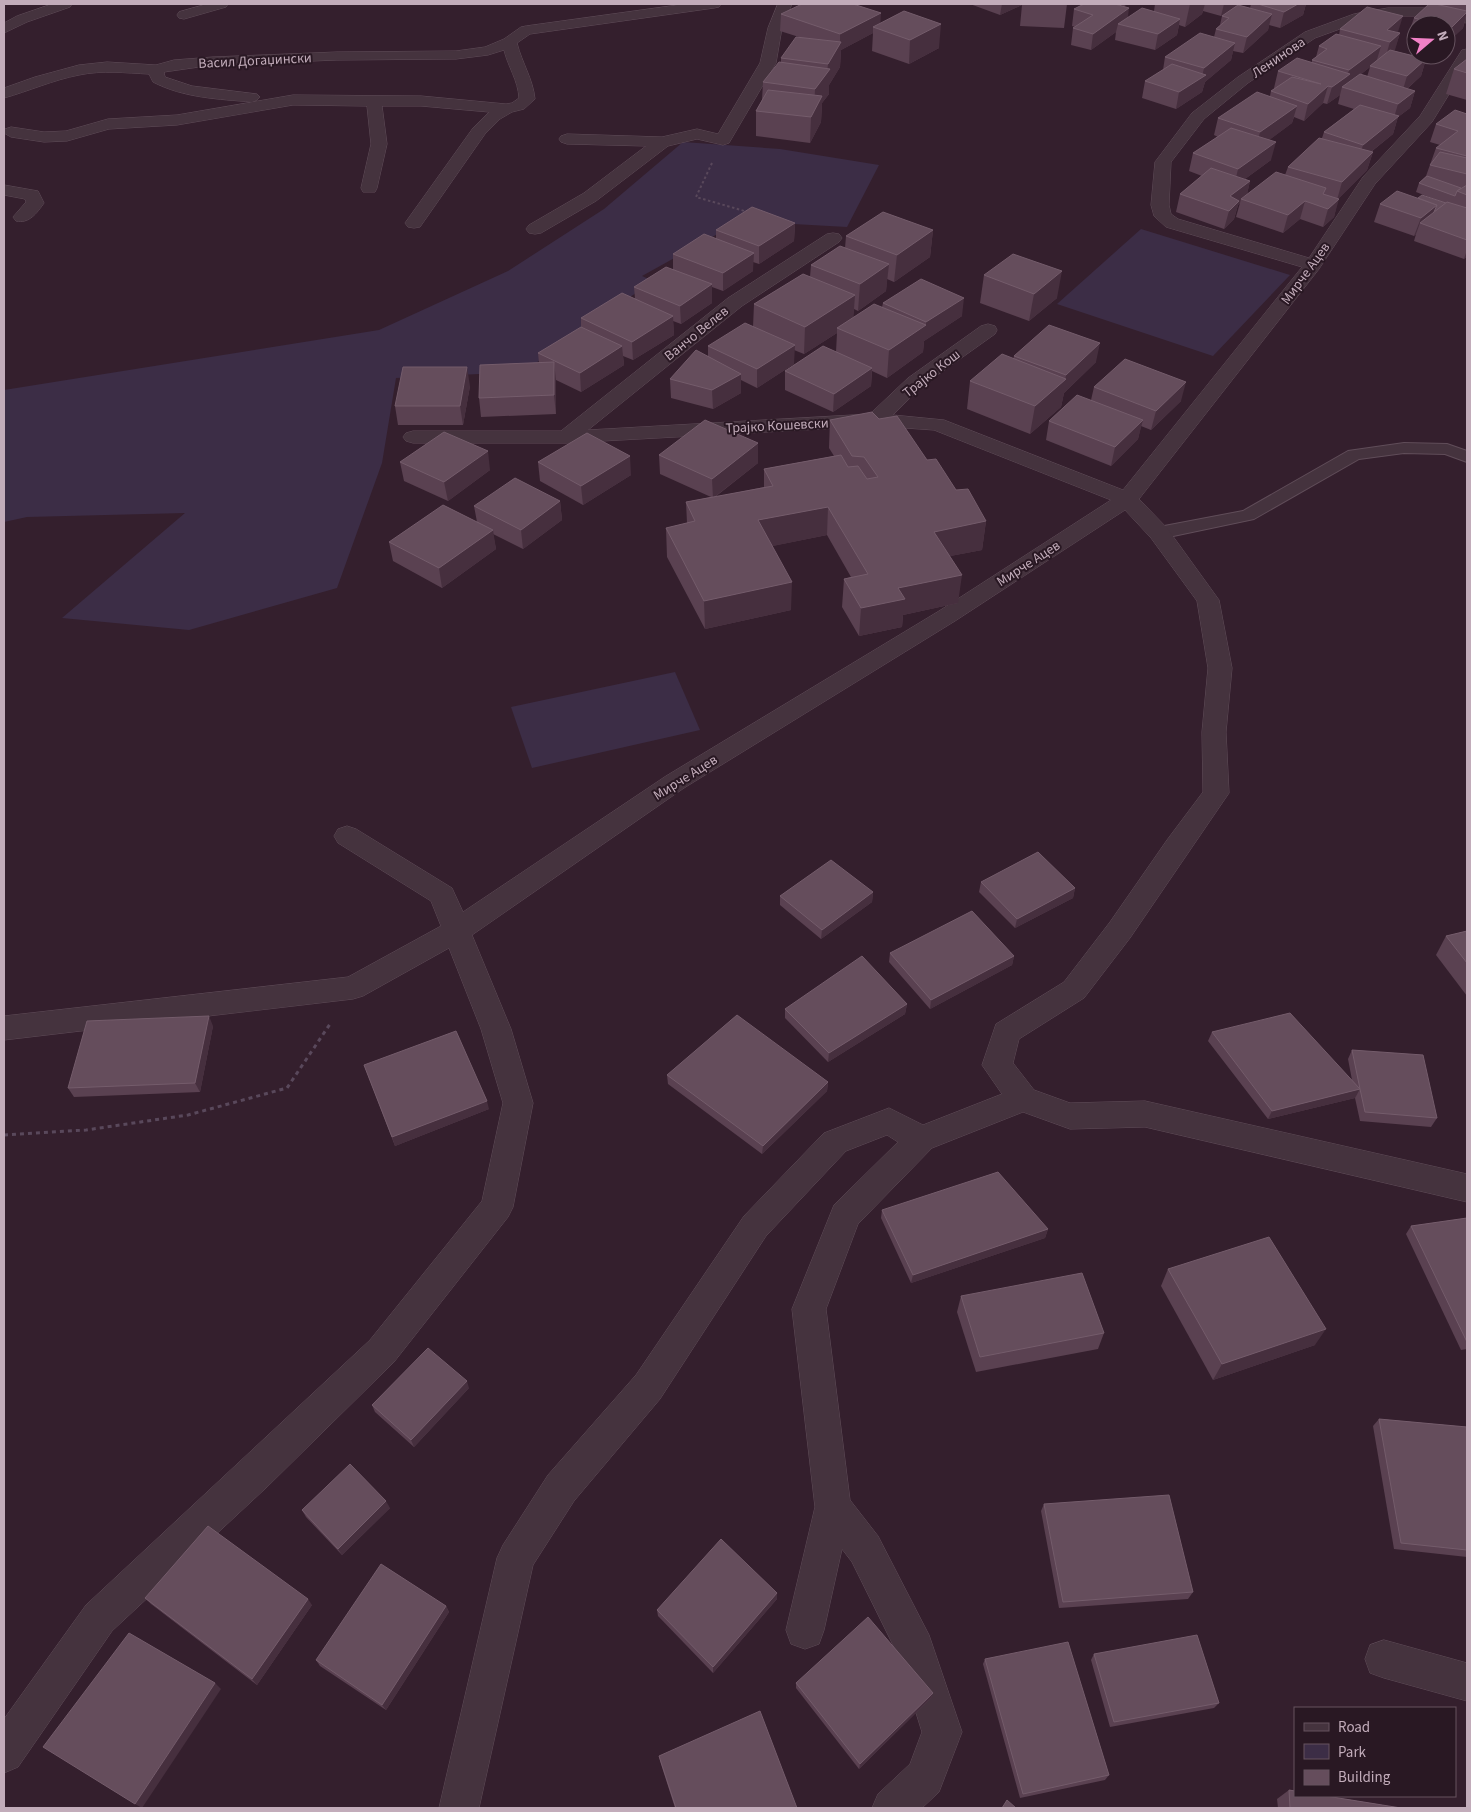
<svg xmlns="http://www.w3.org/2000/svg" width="1471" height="1812" font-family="'Source Sans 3',sans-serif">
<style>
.green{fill:#3c2d46}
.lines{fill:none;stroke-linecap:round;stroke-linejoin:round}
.service-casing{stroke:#604d59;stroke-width:2}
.minor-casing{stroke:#604d59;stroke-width:1}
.path-far1{stroke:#59485b;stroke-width:2;stroke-dasharray:2.5 2.5;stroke-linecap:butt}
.path{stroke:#59485b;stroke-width:3;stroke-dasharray:4 4;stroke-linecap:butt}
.service{fill:#45333e;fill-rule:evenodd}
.minor{fill:#45333e;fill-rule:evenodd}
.wall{fill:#5a4151;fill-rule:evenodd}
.shaded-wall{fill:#462f3e}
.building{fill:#654d5c;stroke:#745c6b}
.labels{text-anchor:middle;stroke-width:4;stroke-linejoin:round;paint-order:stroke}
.far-street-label{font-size:14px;fill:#c2acba;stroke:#291823}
</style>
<rect width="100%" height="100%" fill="#341f2d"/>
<!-- green -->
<g class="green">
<path d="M683 142 780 149 879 165 847 227 741 221 642 276 653 281 523 372 396 378 382 463 337 588 189 630 62 618 185 513 27 517 4 522V390L379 330 508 271 604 209Z"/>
<path d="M1141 229 1290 275 1213 356 1057 304Z"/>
<path d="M675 672 700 730 532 768 511 707Z"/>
</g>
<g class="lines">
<defs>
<path id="service" d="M1404 443 1447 444 1467 451V462L1445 454 1404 453 1359 459 1254 519 1159 539 1153 537 1150 533 1153 529 1159 527 1243 511 1348 451Z"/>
<g id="minor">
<path d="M52 4H72L70 7 27 22 4 33V23L17 16Z"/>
<path d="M207 4H228L226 7 184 19 179 18 177 15 179 12Z"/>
<path d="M685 4H721L719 7 714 8 530 34 517 43C522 63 533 79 535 99L524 109 512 112 500 119 485 134 420 227 414 228 408 227 405 223 473 128 489 112 421 106H382L387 144 377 188 375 192H363L361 188 371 144 367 106 293 105 177 125 109 129 67 141 44 142 11 137 4 133 5 129 11 127 44 132 66 131 108 119 177 115 293 95 421 96 506 104 512 103 519 98C518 80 508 67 504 50L488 55 456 59 337 60 213 65 164 72 165 77 192 86 257 94 260 97 257 100 252 102C218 99 184 98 153 82L149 74C126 73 102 70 79 75 53 80 29 91 4 98V88L35 77 79 65 107 62 156 65 174 60 213 57 337 52 456 51 485 47 504 39 521 27 526 26Z"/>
<path d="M778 4H792L782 28 776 63 729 143 723 145 697 139 668 146 596 201 541 233 535 234 529 233 526 229 529 225 584 193 646 146 567 144 561 142 559 139 561 136 567 134 662 137 697 129 718 134 760 63 768 28Z"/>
<path d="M1388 8H1425L1467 15V23L1425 16H1388L1362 21 1315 38 1248 83 1204 119 1171 162 1169 205 1171 214 1178 219 1309 258 1363 177 1420 116 1462 50 1467 49V65L1432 122 1375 184 1319 269 1139 499 1167 528 1219 600 1232 668 1226 732 1229 793 1130 938 1084 998 1019 1039 1013 1063 1034 1090 1070 1103 1145 1101 1467 1174V1202L1145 1127 1070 1129 1023 1112 932 1148 858 1224 826 1309 850 1500 878 1536 929 1635 962 1732 939 1792 922 1808H872L878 1794 910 1764 922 1732 898 1655 852 1562 842 1549 824 1630 819 1644 805 1649 791 1644 786 1630 815 1507 792 1309 834 1205 898 1142 887 1135 846 1151 766 1236 660 1399 574 1501 533 1565 479 1808H439L497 1558 503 1545 548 1475 636 1375 744 1216 824 1133 889 1108 923 1125 1002 1094 982 1065 996 1024 1064 982 1110 922 1167 840 1203 792 1202 732 1208 668 1197 601 1151 538 1125 510 955 621 684 788 472 935 511 1029 533 1103 513 1207 508 1217 394 1362 267 1487 112 1631 18 1767 4 1773V1719L86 1605 370 1340 482 1201 503 1103 481 1029 449 948 363 996 353 999 4 1040V1016L348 977 441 926 431 901 338 843 334 836 338 829 347 826 356 829 452 888 463 912 666 776 939 611 1111 500 934 430 876 426 566 443H413L406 441 403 437 406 433 413 431H561L728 298 827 234 833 233 839 234 842 238 839 242 742 306 588 430 870 414 908 378 981 326 988 324 995 326 997 330 995 334 922 386 893 415 944 420 1123 490 1302 267 1166 227 1154 216 1151 205 1155 162 1192 113 1238 77 1305 32 1354 14Z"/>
<path d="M4 185 38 191 44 203C37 213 29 224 16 221L13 217 26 202 25 199 4 195Z"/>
<path d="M1384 1640 1467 1663V1701L1384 1678 1370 1673 1365 1659 1370 1645Z"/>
</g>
</defs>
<!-- service casing -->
<use href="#service" class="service-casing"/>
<!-- minor casing -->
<use href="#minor" class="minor-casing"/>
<!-- path-far1 -->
<path class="path-far1" d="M712 163 696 197 748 212"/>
<!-- path -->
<path class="path" d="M4 1135 86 1130 188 1115 287 1088 330 1024"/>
<!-- service -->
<use href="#service" class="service"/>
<!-- minor -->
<use href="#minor" class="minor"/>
</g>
<!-- wall -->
<g class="wall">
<path d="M970 4H1067L1064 28 1020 26 1022 5 1000 15Z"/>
<path d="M1117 4H1128L1124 6Z"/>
<path d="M1155 4H1240L1239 5 1250 8 1251 4H1306L1303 15 1280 28 1269 25 1268 30 1243 53 1233 51 1231 60 1205 82 1202 92 1176 109 1142 98 1145 81 1163 70 1165 57 1214 37 1216 29 1220 25 1222 16 1230 11 1221 16 1203 11 1202 14 1185 27 1179 25 1177 35 1155 50 1115 40 1116 32 1091 50 1071 45 1073 28 1075 27 1072 26 1074 9 1128 18 1154 11Z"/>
<path d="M1429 4H1467V14L1463 28 1446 44V25H1416V37L1408 35 1414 18Z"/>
<path d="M781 14 880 23 939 48 909 64 872 51 873 33 841 50 840 67 829 85V94L822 103 821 122 810 143 756 136V111L762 100 763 82 781 62V58L799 37 780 31Z"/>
<path d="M1340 29 1400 33 1394 51 1426 59 1421 76 1407 89 1415 91 1410 108 1398 117 1393 134 1371 152H1373L1367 170 1338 199 1334 217 1323 227 1300 219 1283 233 1236 217 1240 203 1238 205 1234 219 1224 229 1176 212 1180 194 1202 176 1189 171 1193 153 1218 137 1214 135 1218 118 1270 96 1271 91 1275 88H1274L1278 71 1312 63V60L1316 57 1319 46 1339 35ZM1370 67 1367 77 1360 75ZM1340 95 1338 104 1354 109 1324 132 1322 138 1288 167 1285 175 1247 194 1250 181 1245 179 1271 160 1269 140 1292 123 1294 117 1304 121 1323 103 1327 104Z"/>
<path d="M1467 59V100L1446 94 1454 69Z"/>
<path d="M1467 114V256L1464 259 1414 241 1416 234 1414 236 1374 222 1380 204 1418 198 1442 202 1416 192 1419 183 1426 176 1436 148 1440 145 1430 142 1436 124Z"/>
<path d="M795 223 794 241 759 264 753 262V271L723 291 712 287V303L681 324 673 321 674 335 633 360 623 356 624 365 581 392 556 380V414L481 417 479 398 539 363 538 353 581 328V318L635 299 634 287 673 269V254L716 239V230Z"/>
<path d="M933 230 930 257 894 282 887 279 886 291 858 311 854 309 853 317 882 307 883 303 962 316 924 341 923 352 887 378 872 371 871 386 833 412 785 390V371L836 352 837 333 804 354 794 350V364L757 388 741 380V393L713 409 671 398 670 379 708 356V346L753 327 754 304 810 277 811 265 845 248 846 236Z"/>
<path d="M984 275 1057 298 1029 321 980 303Z"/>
<path d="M1014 356 1096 362 1064 393 1061 407 1030 434 967 409 970 381 1013 359Z"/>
<path d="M470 386 463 425H398L395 406Z"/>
<path d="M1094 387 1181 401 1151 430 1141 426 1138 439 1111 466 1046 440 1049 421 1091 400Z"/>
<path d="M879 419 927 460 986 521 982 550 950 556 958 603 903 615 902 627 859 636 842 607 844 579 851 577 827 535 772 546 791 610 705 629 667 557 666 528 687 523 686 502 711 497 660 474 659 455 758 463 715 497 764 487V469L834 456 829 448 830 420Z"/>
<path d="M400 462 490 470 448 501 404 481Z"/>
<path d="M538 462 631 475 583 505 540 481Z"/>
<path d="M560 501 562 520 523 549 493 534 496 549 442 588 393 561 389 542 477 522 474 506Z"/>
<path d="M981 882 1075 888 1073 898 1015 928 979 892Z"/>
<path d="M873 892 872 902 821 939 780 905V896Z"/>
<path d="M1467 931V996L1436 955 1446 936Z"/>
<path d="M890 953 1014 956 1012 965 930 1009 889 962Z"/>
<path d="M907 1004 905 1014 828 1062 785 1018V1009Z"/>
<path d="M213 1026 200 1092 74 1097 68 1088Z"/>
<path d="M1212 1032 1352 1080 1348 1059 1352 1050 1437 1118 1431 1127 1360 1121 1355 1098 1268 1119 1208 1041Z"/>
<path d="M364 1065 489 1109 395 1146Z"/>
<path d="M667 1075 828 1082 827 1091 762 1154 668 1084Z"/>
<path d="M882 1210 1048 1229 1045 1238 911 1283 881 1218Z"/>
<path d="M1467 1218V1349L1461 1350 1406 1234 1411 1226Z"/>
<path d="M1168 1269 1315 1345 1213 1380 1161 1286Z"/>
<path d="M961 1296 1104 1333 1098 1349 976 1372 957 1312Z"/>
<path d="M469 1388 414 1447 375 1412 372 1405Z"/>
<path d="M1379 1419 1467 1427V1557L1394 1549 1373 1426Z"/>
<path d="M1044 1504 1193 1592 1188 1599 1059 1608 1041 1511Z"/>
<path d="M390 1508 342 1555 306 1517 302 1510Z"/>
<path d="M777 1593V1599L713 1673 658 1616 657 1610Z"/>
<path d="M145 1598 312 1605 257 1685 151 1604Z"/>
<path d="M446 1606 449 1612 386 1710 320 1666 316 1660Z"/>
<path d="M1094 1654 1219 1703 1214 1708 1110 1727 1091 1660Z"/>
<path d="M985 1659 1109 1775 1105 1780 1020 1798 983 1664Z"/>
<path d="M796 1683 933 1693 931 1698 859 1769 796 1688Z"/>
<path d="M659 1756 797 1808H675L660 1761Z"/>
<path d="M1289 1790 1401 1808H1278L1277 1799Z"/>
</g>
<!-- shaded-wall -->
<g class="shaded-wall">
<path d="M1002 4H1022V5L1000 15Z"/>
<path d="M1190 4H1205L1202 14 1185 27Z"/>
<path d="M1224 4H1240V5L1221 16Z"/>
<path d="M1293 4H1306L1303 15 1280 28 1284 12Z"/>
<path d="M1129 8 1127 25 1118 24 1116 32 1091 50 1093 34Z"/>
<path d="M1467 12 1463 28 1446 44 1452 27Z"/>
<path d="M881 13 880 29 873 27V33L841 50 840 67 829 85V94L822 103 821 122 810 143 811 117 814 112 815 89 827 73 828 64 840 44V34Z"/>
<path d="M1272 14 1268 30 1243 53 1247 37Z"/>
<path d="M1403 16 1398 32 1387 30Z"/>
<path d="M1180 19 1177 35 1155 50 1158 34Z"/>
<path d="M941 24 939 48 909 64 910 40Z"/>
<path d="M1400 33 1395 50 1385 59 1390 42Z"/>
<path d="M1235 43 1231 60 1205 82 1202 92 1176 109 1179 92 1202 77 1204 68Z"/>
<path d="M1381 46 1376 63 1370 66V67L1347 85 1342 87 1340 95 1327 104 1332 87 1347 77 1349 70Z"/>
<path d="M1426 59 1421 76 1402 93 1407 76Z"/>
<path d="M1328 86 1323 103 1304 121 1308 104Z"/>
<path d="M1415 91 1410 108 1398 117 1393 134 1358 162 1363 145 1393 121 1398 104Z"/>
<path d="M1297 106 1292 123 1256 150 1260 132Z"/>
<path d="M1276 142 1271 160 1234 187 1238 169Z"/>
<path d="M1373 152 1367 170 1337 200 1342 182Z"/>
<path d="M1250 181 1246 199H1241L1240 203 1238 205 1234 219 1224 229 1229 211 1230 196Z"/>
<path d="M1339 199 1334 217 1323 227 1328 209Z"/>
<path d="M1305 201 1300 219 1283 233 1288 215Z"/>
<path d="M1437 205 1430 223H1420L1416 234 1414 236 1421 218Z"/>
<path d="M795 223 794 241 759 264V246Z"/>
<path d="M933 230 930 257 894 282 897 255Z"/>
<path d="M1467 250V256L1464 259Z"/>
<path d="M754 253 753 271 723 291V273Z"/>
<path d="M889 264 886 291 858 311 860 284Z"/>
<path d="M1062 271 1057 298 1029 321 1034 294Z"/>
<path d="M712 284V303L681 324 680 306Z"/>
<path d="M855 295 853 323 837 328V333L804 354 805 327Z"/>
<path d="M964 298 962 316 924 341 923 352 887 378 889 350 926 325V322Z"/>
<path d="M673 316 674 335 633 360 632 342Z"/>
<path d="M1100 343 1096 362 1064 393 1061 407 1030 434 1035 406 1065 380 1066 375Z"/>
<path d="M795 345 794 364 757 388V369Z"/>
<path d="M622 346 624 365 581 392 580 373Z"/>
<path d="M554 362 556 381V414L554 395Z"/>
<path d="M467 367 470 386 463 425 460 406Z"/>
<path d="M872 368 871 386 833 412 834 394Z"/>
<path d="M741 374V393L713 409 712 390Z"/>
<path d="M1186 382 1181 401 1151 430 1156 411Z"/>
<path d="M1143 420 1138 439 1111 466 1115 447Z"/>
<path d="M758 443V463L713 498 712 479Z"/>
<path d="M488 451 490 470 448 501 444 482Z"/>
<path d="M630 456 631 475 583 505 581 486Z"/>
<path d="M560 501 562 520 523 549 521 530Z"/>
<path d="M828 507 827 535 758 549V520Z"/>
<path d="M986 521 982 550 930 560 934 532Z"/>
<path d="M493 530 496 549 442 588 439 568Z"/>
<path d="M962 575 958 603 903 615 902 627 859 636 861 608 898 588Z"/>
<path d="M792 582 791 610 705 629 704 601Z"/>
<path d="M1075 888 1073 898 1015 928 1017 919Z"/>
<path d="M873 892 872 902 821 939 822 930Z"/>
<path d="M1014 956 1012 965 930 1009 931 1000Z"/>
<path d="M907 1004 905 1014 828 1062 829 1053Z"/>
<path d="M209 1016 213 1026 200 1092 195 1083Z"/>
<path d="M828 1082 827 1091 762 1154 763 1146Z"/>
<path d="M1360 1089 1355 1098 1268 1119 1272 1111Z"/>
<path d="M487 1101 489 1109 395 1146 392 1137Z"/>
<path d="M1048 1229 1045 1238 911 1283 913 1275Z"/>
<path d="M1326 1329 1315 1345 1213 1380 1222 1364Z"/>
<path d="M467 1381 469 1388 414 1447 411 1440Z"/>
<path d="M386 1501 390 1508 342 1555 338 1549Z"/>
<path d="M777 1593V1599L713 1673V1667Z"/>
<path d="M308 1599 312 1605 257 1685 252 1679Z"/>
<path d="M446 1606 449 1612 386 1710 382 1705Z"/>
<path d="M215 1683 221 1689 142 1808 135 1804Z"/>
<path d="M933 1693 931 1698 859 1769 860 1764Z"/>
</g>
<!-- building -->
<g class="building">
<path d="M802 4H853L881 13 840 34 781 14Z"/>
<path d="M1084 4H1115L1129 8 1093 34 1073 28 1093 15 1074 9Z"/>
<path d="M1258 4H1298L1284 12Z"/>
<path d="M1429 4H1435L1467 11V12L1452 27 1446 26V25H1441L1414 18Z"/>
<path d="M1238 5 1272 14 1247 37 1216 29 1229 18 1222 16Z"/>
<path d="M1367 7 1403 16 1387 30 1400 33 1390 42 1340 29Z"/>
<path d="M1142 8 1180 19 1158 34 1118 24Z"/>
<path d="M904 11 941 24 910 40 873 27Z"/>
<path d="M1200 33 1235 43 1204 68 1165 57Z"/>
<path d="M1336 34 1381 46 1349 70 1312 60 1327 49 1319 46Z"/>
<path d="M796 37 841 42 828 64 781 58Z"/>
<path d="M1390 50 1426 59 1407 76 1370 66Z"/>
<path d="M1297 58 1350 74 1332 87 1328 86 1308 104 1271 91 1292 77 1321 84 1278 71Z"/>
<path d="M1467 59V73L1454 69Z"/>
<path d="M779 62 830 69 815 89 763 82Z"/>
<path d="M1172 64 1206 75 1179 92 1145 81Z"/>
<path d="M1360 74 1415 91 1398 104 1342 87Z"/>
<path d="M768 90 822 96 811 117 756 111Z"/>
<path d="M1257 92 1297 106 1260 132 1218 118Z"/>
<path d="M1360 105 1399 116 1363 145 1324 132Z"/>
<path d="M1455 110 1467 114V156L1436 148 1458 131 1436 124Z"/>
<path d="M1231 128 1276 142 1238 169 1193 153Z"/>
<path d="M1319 138 1373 152 1342 182 1288 167Z"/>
<path d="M1440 152 1467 158V174L1430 165Z"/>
<path d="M1211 168 1250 181 1230 196 1239 201 1229 211 1180 194Z"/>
<path d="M1276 172 1326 188 1323 194 1339 199 1328 209 1305 201 1288 215 1241 199Z"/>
<path d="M1427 176 1461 188 1457 191 1455 196 1419 183Z"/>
<path d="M1467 185V195L1457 191Z"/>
<path d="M1397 191 1437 205 1421 218 1380 204Z"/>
<path d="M1422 195 1446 203 1434 212 1437 205 1418 198Z"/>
<path d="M1447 202 1467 208V240L1420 223Z"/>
<path d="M752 207 795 223 759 246 716 230Z"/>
<path d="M883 212 933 230 897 255 846 236Z"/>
<path d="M704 234 754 253 723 273 673 254Z"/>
<path d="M840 246 889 264 860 284 811 265Z"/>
<path d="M1013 254 1062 271 1034 294 984 275Z"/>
<path d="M666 267 712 284 680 306 634 287Z"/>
<path d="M803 274 855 295 805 327 754 304Z"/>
<path d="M921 279 964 298 926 322 883 303Z"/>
<path d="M622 293 673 316 632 342 581 318Z"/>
<path d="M874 304 926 325 889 350 837 328Z"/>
<path d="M745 323 795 345 757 369 708 346Z"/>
<path d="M1049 325 1100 343 1066 375 1014 356Z"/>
<path d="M581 327 622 346 580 373 538 353Z"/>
<path d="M823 346 872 368 834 394 785 371Z"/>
<path d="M696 350 741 374 712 390 670 379Z"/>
<path d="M1002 354 1066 379 1035 406 970 381Z"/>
<path d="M1125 359 1186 382 1156 411 1094 387Z"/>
<path d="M554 362V395L479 398 480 365Z"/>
<path d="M403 367H467L460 406H395Z"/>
<path d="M1077 395 1143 420 1115 447 1049 421Z"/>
<path d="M872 412 879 419 897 416 927 460 936 459 956 490 968 489 986 521 934 532 962 575 898 588 905 599 861 608 844 579 868 574 828 507 758 520 792 582 704 601 666 528 695 521 686 502 773 486 764 469 841 455 848 467 858 466 867 479 878 477 864 457 852 456 830 420Z"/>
<path d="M705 420 758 443 712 479 659 455Z"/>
<path d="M444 432 488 451 444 482 400 462Z"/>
<path d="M587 433 630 456 581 486 538 462Z"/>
<path d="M515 478 560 501 521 530 474 506Z"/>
<path d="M443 505 493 530 439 568 389 542Z"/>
<path d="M1038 852 1075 888 1017 919 981 882Z"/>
<path d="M831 860 873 892 822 930 780 896Z"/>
<path d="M972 911 1014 956 931 1000 890 953Z"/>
<path d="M1467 931V963L1446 936Z"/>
<path d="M862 956 907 1004 829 1053 785 1009Z"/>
<path d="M1290 1013 1360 1089 1352 1050 1423 1055 1437 1118 1365 1112 1360 1089 1272 1111 1212 1032Z"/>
<path d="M737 1015 828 1082 763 1146 667 1075Z"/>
<path d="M209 1016 195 1083 68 1088 87 1021Z"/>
<path d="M456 1031 487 1101 392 1137 364 1065Z"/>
<path d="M998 1172 1048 1229 913 1275 882 1210Z"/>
<path d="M1467 1218V1342L1411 1226Z"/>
<path d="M1269 1237 1326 1329 1222 1364 1168 1269Z"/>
<path d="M1082 1273 1104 1333 980 1357 961 1296Z"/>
<path d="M428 1348 467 1381 411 1440 372 1405Z"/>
<path d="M1379 1419 1467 1427V1550L1401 1543Z"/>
<path d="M350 1464 386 1501 338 1549 302 1510Z"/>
<path d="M1169 1495 1193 1592 1063 1602 1044 1504Z"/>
<path d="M208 1526 308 1599 252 1679 145 1598Z"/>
<path d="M721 1539 777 1593 713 1667 657 1610Z"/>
<path d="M381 1564 446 1606 382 1705 316 1660Z"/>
<path d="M868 1617 933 1693 860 1764 796 1683Z"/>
<path d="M129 1633 215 1683 135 1804 43 1747Z"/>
<path d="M1197 1635 1219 1703 1114 1722 1094 1654Z"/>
<path d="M1068 1642 1109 1775 1023 1794 985 1659Z"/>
<path d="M760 1711 797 1808H676L659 1756Z"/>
<path d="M1289 1790 1295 1791V1796H1326L1401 1808H1290Z"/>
<path d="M1007 1800 1016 1808H1002Z"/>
</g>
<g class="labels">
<!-- far-street labels -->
<g class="far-street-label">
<text transform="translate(1278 57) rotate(-34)" y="5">Ленинова</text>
<text transform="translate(255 60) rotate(-3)" y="5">Васил Догаџински</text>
<text transform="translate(1305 273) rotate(-54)" y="5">Мирче Ацев</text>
<text transform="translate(696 333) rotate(-39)" y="5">Ванчо Велев</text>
<text transform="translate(931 373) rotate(-38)" y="5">Трајко Кош</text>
<text transform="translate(777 425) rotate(-3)" y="5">Трајко Кошевски</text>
<text transform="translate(1028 563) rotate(-33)" y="5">Мирче Ацев</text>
<text transform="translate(685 777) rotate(-32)" y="5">Мирче Ацев</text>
</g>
</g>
<!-- border -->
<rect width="1471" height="1812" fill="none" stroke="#c2acba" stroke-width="10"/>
<!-- legend -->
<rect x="1294" y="1707" width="162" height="90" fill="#291823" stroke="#66535f"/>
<rect x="1304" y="1723" width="25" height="8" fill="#45333e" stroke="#66535f"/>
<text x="1338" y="1732" font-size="15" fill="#c2acba">Road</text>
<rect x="1304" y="1744" width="25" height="15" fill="#3c2d46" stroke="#66535f"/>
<text x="1338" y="1757" font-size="15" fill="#c2acba">Park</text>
<rect x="1304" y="1770" width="25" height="15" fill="#654d5c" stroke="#66535f"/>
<text x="1338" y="1782" font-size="15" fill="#c2acba">Building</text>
<!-- north arrow -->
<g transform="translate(1431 40) rotate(71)"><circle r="24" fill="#291823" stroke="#66535f"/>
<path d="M0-4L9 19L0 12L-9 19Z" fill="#f281c7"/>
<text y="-8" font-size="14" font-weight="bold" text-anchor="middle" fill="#c2acba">N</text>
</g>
</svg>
